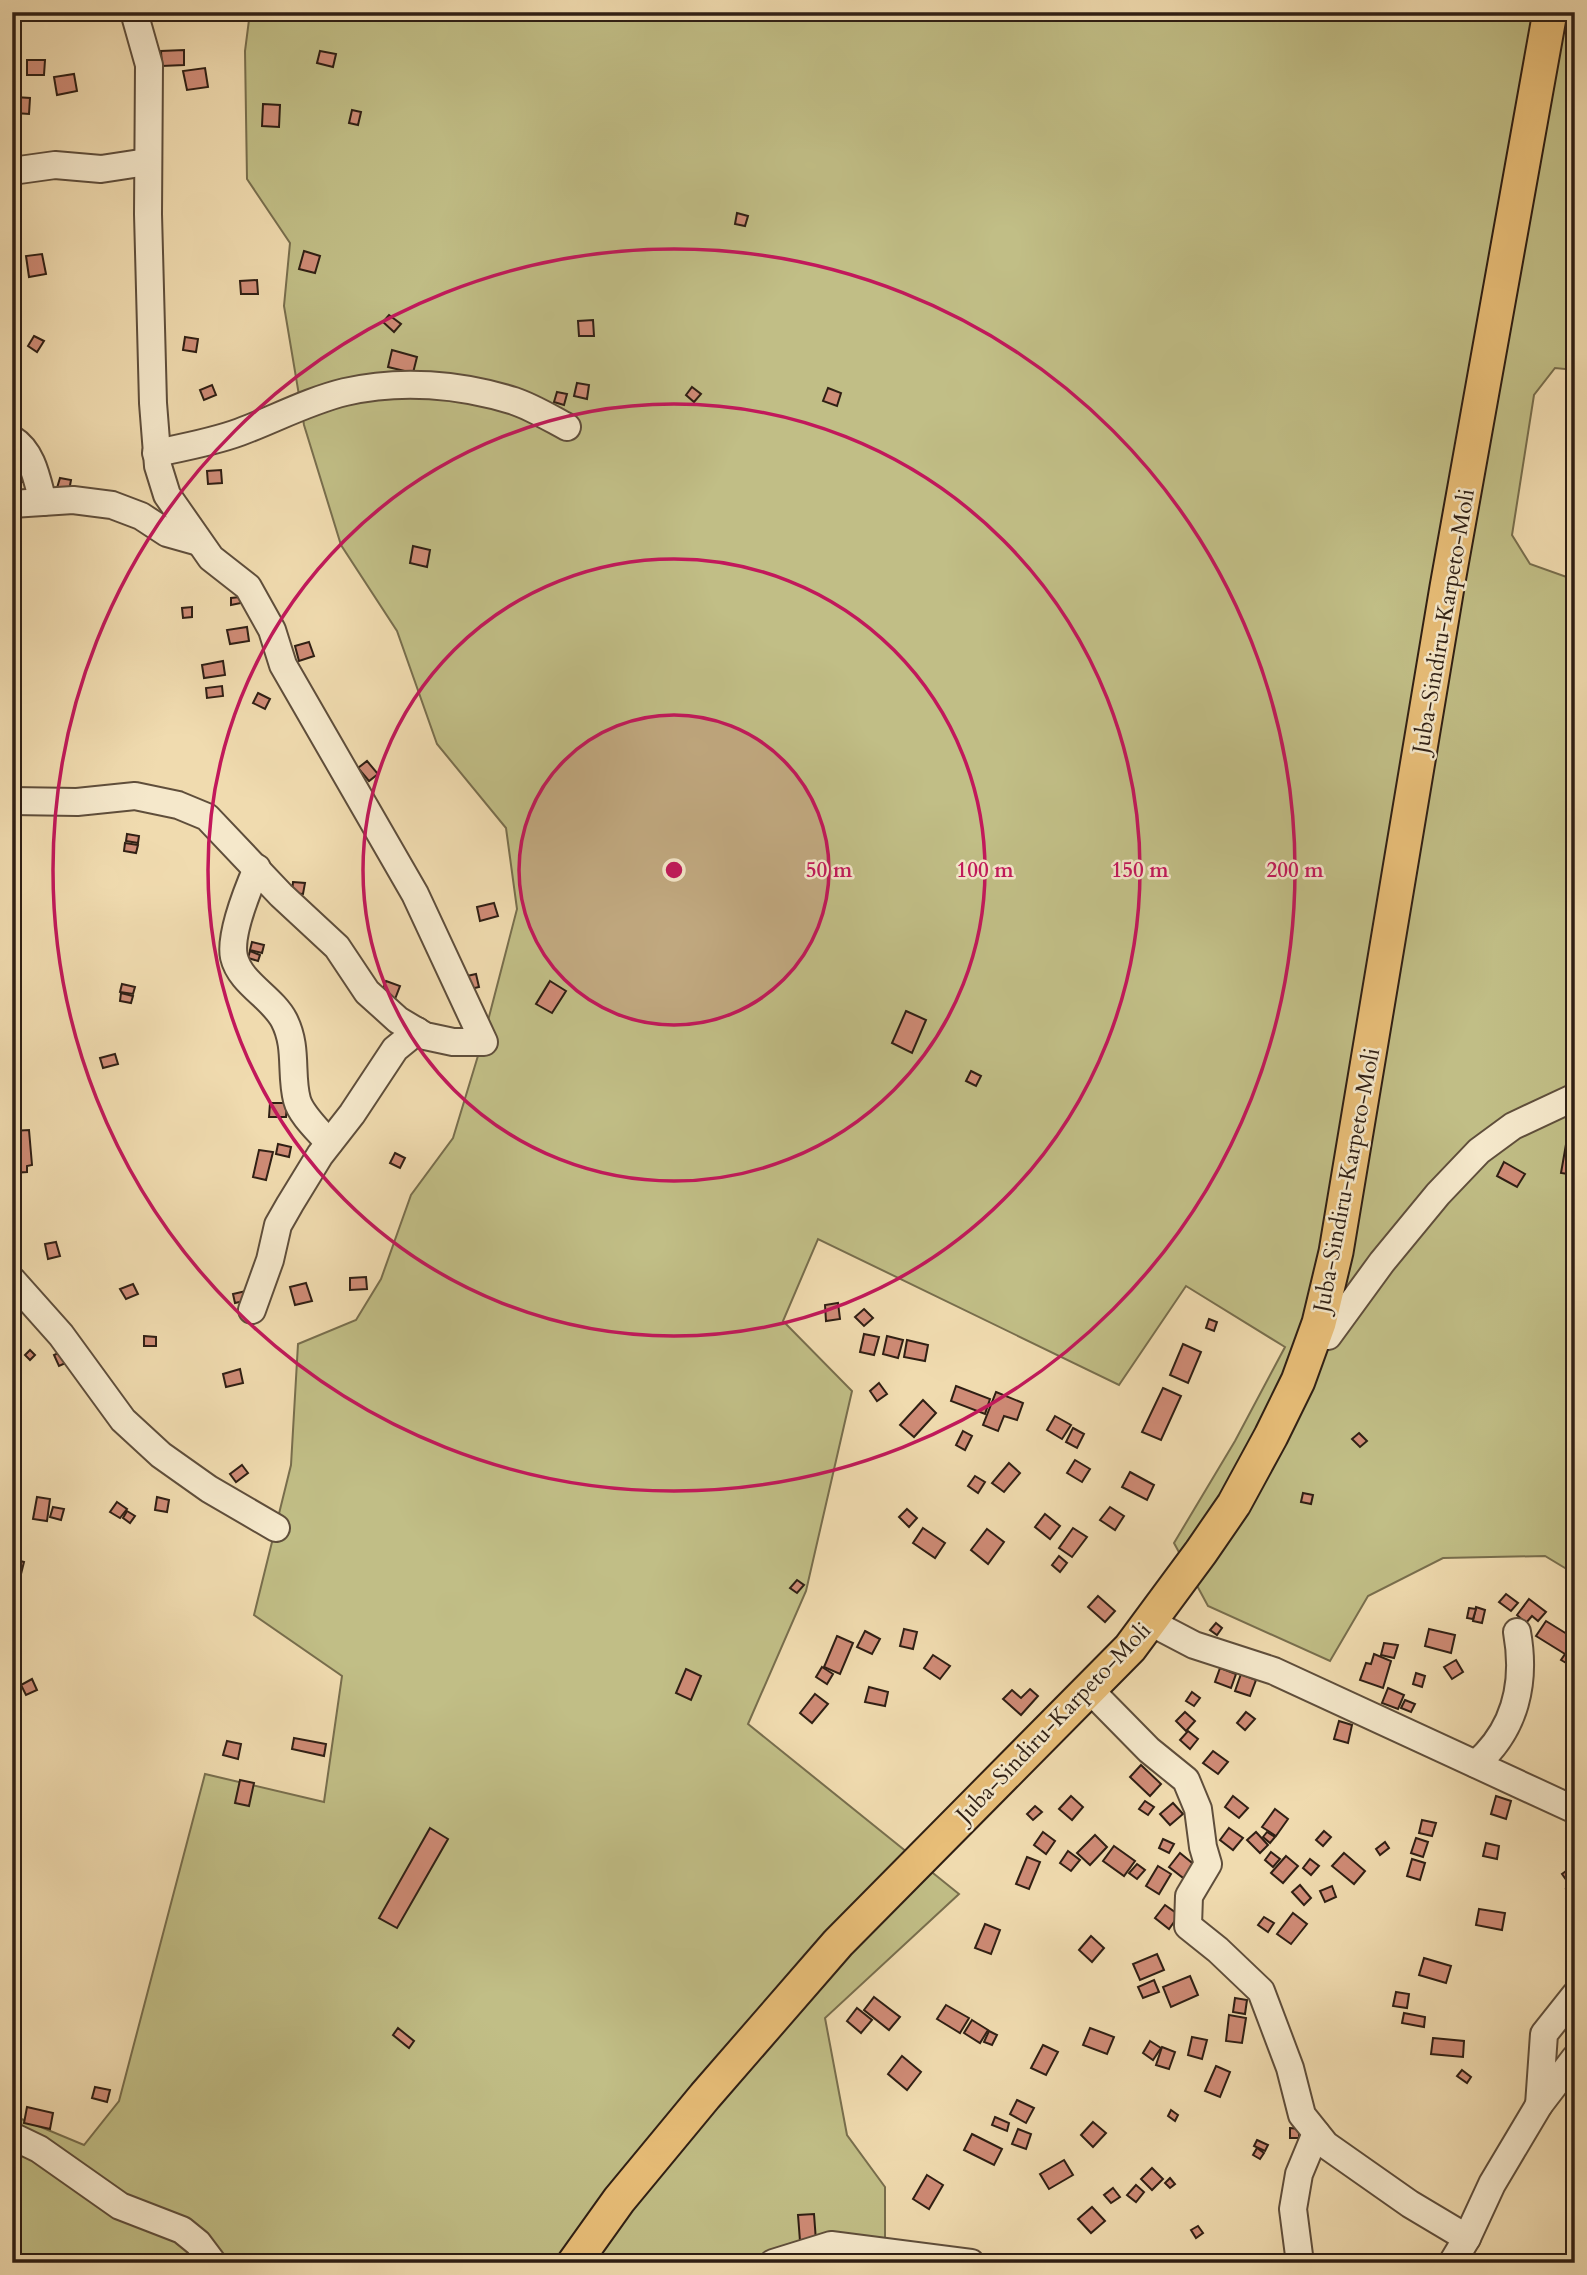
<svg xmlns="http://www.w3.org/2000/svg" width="1587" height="2275" font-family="Cardo,serif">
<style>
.green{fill:#c1be86;stroke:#786e4d;stroke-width:2}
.building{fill:#cf8b76;stroke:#2f1f14;stroke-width:2}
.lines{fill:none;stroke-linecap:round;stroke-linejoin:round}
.minor-casing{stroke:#5f4e3b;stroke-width:30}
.major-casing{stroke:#2f1f14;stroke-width:37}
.minor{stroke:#f5e8cb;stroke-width:26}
.major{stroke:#e8be78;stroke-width:33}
.ring{fill:none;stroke:#c2185b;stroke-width:3.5}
.labels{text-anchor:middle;stroke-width:5;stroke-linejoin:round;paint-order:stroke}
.street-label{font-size:23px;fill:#2f1f14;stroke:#f5e8cb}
.centre{fill:#c2185b;stroke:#f5e8cb;stroke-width:3.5}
.ring-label{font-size:21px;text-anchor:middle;font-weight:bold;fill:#c2185b;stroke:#f5e8cb;stroke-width:5;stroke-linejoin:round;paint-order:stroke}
</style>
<rect width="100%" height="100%" fill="#f0dbaf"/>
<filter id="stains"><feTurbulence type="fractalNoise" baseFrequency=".00286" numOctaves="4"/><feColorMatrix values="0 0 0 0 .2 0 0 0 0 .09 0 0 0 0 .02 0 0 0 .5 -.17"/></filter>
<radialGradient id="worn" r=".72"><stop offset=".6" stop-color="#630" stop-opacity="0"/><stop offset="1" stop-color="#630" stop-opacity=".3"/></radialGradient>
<!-- green -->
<path class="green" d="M250 12H1575V370L1555 368 1534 395 1512 535 1530 564 1575 580V1574L1545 1556 1443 1558 1368 1596 1330 1661 1208 1606 1174 1543 1235 1441 1285 1347 1186 1286 1119 1385 818 1239 783 1321 852 1391 806 1591 748 1724 959 1894 825 2018 847 2135 885 2187V2263H12V2115L84 2145 119 2101 205 1774 324 1802 342 1676 254 1615 291 1465 298 1344 356 1320 381 1279 411 1195 453 1138 484 1036 517 909 506 828 437 744 397 631 341 545 304 425 284 306 290 243 247 179 245 51Z"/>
<!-- building -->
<g class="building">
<path d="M184 50V65L162 66 161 51Z"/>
<path d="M320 51 336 54 333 67 317 63Z"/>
<path d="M27 60H45L44 75H27Z"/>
<path d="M205 68 208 87 187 90 183 71Z"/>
<path d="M74 74 77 91 57 95 54 77Z"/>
<path d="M15 97 30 98 29 114 15 113Z"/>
<path d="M263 104 280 105 279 127 262 126Z"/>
<path d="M352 110 361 112 358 125 349 123Z"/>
<path d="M737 213 748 216 745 226 735 224Z"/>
<path d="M304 251 320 256 315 273 299 269Z"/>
<path d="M42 254 46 274 29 277 26 256Z"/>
<path d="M257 280 258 294H241L240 281Z"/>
<path d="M389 315 401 324 394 332 383 322Z"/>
<path d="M593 320 594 336H579L578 321Z"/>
<path d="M34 336 44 341 37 352 28 346Z"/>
<path d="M185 337 198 339 196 352 183 350Z"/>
<path d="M392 350 417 357 413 373 388 367Z"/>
<path d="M577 383 589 385 587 399 574 396Z"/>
<path d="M212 385 216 395 204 400 200 390Z"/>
<path d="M692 387 701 394 694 402 686 395Z"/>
<path d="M828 388 841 393 837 406 823 401Z"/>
<path d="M557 392 567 394 564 405 554 402Z"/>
<rect x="12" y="457" width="11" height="25"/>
<path d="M221 470 222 483 208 484 207 471Z"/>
<path d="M60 478 71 480 69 491 57 488Z"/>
<path d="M413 546 430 550 427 567 410 563Z"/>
<path d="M240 597 241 603 231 605V598Z"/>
<path d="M192 607V617L183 618 182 608Z"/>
<path d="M247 627 249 641 230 644 227 630Z"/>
<path d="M309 642 314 656 299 661 295 646Z"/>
<path d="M223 661 225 675 204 678 202 665Z"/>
<path d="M222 686 223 696 207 698 206 688Z"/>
<path d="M258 693 270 699 265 709 253 703Z"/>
<path d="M367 761 378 774 369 781 358 768Z"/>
<path d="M127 834 139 836 138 843 126 841Z"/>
<path d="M125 843 138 845 136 853 124 851Z"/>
<path d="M293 882 305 883 303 894 292 893Z"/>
<path d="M494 903 498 916 480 921 477 907Z"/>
<path d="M252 942 264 945 262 953 250 950Z"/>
<path d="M250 951 260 955 258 961 248 958Z"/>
<path d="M476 974 479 987 462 991 458 978Z"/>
<path d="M386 981 400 986 395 999 381 994Z"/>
<path d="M550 981 566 991 552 1013 536 1004Z"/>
<path d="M122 984 135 987 133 994 120 992Z"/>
<path d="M121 993 133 996 131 1003 120 1001Z"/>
<path d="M906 1011 926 1020 912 1053 892 1043Z"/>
<path d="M115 1054 118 1064 103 1068 100 1058Z"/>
<path d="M971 1071 981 1076 976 1086 966 1081Z"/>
<path d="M270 1103H287L286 1117H269Z"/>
<path d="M1572 1110 1575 1111V1175L1561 1173Z"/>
<path d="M29 1130 32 1165 27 1166V1172L12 1173V1183V1131Z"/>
<path d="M278 1144 291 1147 289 1157 276 1154Z"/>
<path d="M259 1150 273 1152 266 1180 253 1177Z"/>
<path d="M395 1153 405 1158 400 1168 390 1163Z"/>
<path d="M1504 1162 1525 1174 1517 1187 1497 1176Z"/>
<path d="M56 1242 60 1256 48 1259 45 1244Z"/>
<path d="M366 1277 367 1289 350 1290V1278Z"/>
<path d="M306 1283 312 1301 295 1305 290 1287Z"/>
<path d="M133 1284 138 1294 126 1299 120 1289Z"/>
<path d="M246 1291 248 1300 235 1303 233 1294Z"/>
<path d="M838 1303 840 1319 826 1321 825 1305Z"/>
<path d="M864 1309 873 1318 864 1326 855 1317Z"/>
<path d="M1209 1319 1217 1322 1214 1331 1206 1328Z"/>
<path d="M864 1334 879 1337 874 1355 860 1352Z"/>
<path d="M144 1336 156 1337V1346H144Z"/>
<path d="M887 1336 903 1340 898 1358 883 1354Z"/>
<path d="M907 1340 928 1345 925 1361 904 1357Z"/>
<path d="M1183 1344 1201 1352 1188 1383 1170 1375Z"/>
<path d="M30 1350 35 1355 30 1360 25 1355Z"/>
<path d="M65 1350 70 1361 59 1366 54 1355Z"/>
<path d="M240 1369 243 1383 226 1387 223 1374Z"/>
<path d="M879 1383 887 1394 877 1401 870 1391Z"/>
<path d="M956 1386 990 1399 985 1414 951 1401Z"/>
<path d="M1163 1388 1181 1396 1161 1440 1142 1432Z"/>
<path d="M996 1392 1023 1403 1017 1420 1004 1416 998 1431 983 1425Z"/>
<path d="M923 1400 936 1413 914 1437 900 1425Z"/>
<path d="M1055 1416 1071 1425 1062 1439 1047 1430Z"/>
<path d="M1073 1428 1084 1434 1077 1448 1066 1442Z"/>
<path d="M963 1431 972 1436 965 1450 956 1445Z"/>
<path d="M1359 1433 1367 1441 1360 1447 1352 1439Z"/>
<path d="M1075 1460 1090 1469 1082 1482 1067 1473Z"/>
<path d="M1009 1463 1020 1473 1004 1492 992 1483Z"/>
<path d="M242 1465 248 1473 236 1482 230 1474Z"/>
<path d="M1130 1472 1154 1485 1147 1500 1122 1487Z"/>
<path d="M975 1476 985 1482 978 1493 968 1486Z"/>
<path d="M1303 1493 1313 1495 1311 1504 1301 1502Z"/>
<path d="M37 1497 50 1499 47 1521 33 1519Z"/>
<path d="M157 1497 169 1500 167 1512 155 1510Z"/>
<path d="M117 1502 127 1509 120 1518 110 1512Z"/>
<path d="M53 1507 64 1509 61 1520 50 1517Z"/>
<path d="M1110 1507 1124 1516 1115 1530 1100 1520Z"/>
<path d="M907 1509 917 1518 909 1527 899 1517Z"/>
<path d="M127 1511 135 1516 130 1523 123 1518Z"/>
<path d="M1045 1514 1060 1526 1050 1539 1035 1527Z"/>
<path d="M12 1517 20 1518 19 1535 12 1534Z"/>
<path d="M923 1528 945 1543 935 1558 913 1543Z"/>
<path d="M1073 1528 1087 1537 1072 1557 1059 1548Z"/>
<path d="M987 1529 1004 1542 988 1564 971 1550Z"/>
<path d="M1059 1556 1067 1563 1060 1572 1052 1565Z"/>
<path d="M13 1559 24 1562 21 1574 12 1572Z"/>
<path d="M797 1580 804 1585 797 1593 790 1588Z"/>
<path d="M1506 1594 1518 1603 1511 1611 1499 1602Z"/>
<path d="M1098 1596 1115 1611 1105 1622 1088 1607Z"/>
<path d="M1529 1599 1546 1612 1538 1621 1532 1616 1526 1623 1517 1615Z"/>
<path d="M1476 1607 1485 1610 1482 1623 1473 1621Z"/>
<path d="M1469 1608 1476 1609 1473 1619 1467 1618Z"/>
<path d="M1546 1621 1575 1639V1668L1561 1660 1565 1654 1536 1636Z"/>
<path d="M1216 1623 1222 1628 1217 1635 1210 1630Z"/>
<path d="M904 1629 917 1632 913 1649 900 1646Z"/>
<path d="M1429 1629 1455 1635 1451 1653 1425 1646Z"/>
<path d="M865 1631 880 1639 872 1654 857 1647Z"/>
<path d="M837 1636 853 1643 840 1674 824 1667Z"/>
<path d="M1384 1643 1398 1645 1394 1658 1381 1655Z"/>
<path d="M1374 1654 1391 1661 1383 1688 1360 1680 1366 1663 1371 1664Z"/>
<path d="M933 1655 950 1666 940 1679 924 1668Z"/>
<path d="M1456 1660 1463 1672 1452 1679 1444 1667Z"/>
<path d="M822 1667 833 1674 827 1684 816 1677Z"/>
<path d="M1220 1668 1236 1674 1231 1688 1215 1682Z"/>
<path d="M686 1669 701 1676 691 1700 676 1693Z"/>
<path d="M1416 1673 1425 1676 1422 1687 1413 1684Z"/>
<path d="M1241 1674 1256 1680 1250 1696 1235 1691Z"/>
<path d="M32 1679 37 1690 26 1695 21 1685Z"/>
<path d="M869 1687 888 1692 885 1706 865 1702Z"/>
<path d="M1388 1688 1404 1695 1398 1709 1382 1703Z"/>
<path d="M1030 1689 1038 1696 1021 1715 1003 1699 1012 1690 1021 1698Z"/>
<path d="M1192 1692 1200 1698 1194 1706 1186 1701Z"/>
<path d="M815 1694 828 1704 812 1723 800 1713Z"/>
<path d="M1405 1700 1415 1704 1411 1712 1401 1708Z"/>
<path d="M1185 1712 1195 1721 1186 1731 1176 1721Z"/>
<path d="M1246 1712 1255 1719 1245 1730 1237 1723Z"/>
<path d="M1339 1721 1352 1725 1348 1743 1334 1739Z"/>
<path d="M1188 1731 1198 1739 1190 1749 1180 1740Z"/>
<path d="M294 1738 326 1744 324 1756 292 1749Z"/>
<path d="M227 1741 241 1744 238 1759 223 1755Z"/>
<path d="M1213 1751 1228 1762 1218 1774 1203 1763Z"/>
<path d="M1141 1765 1161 1784 1150 1796 1130 1777Z"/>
<path d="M240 1780 254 1783 249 1806 235 1803Z"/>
<path d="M1071 1796 1083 1807 1072 1820 1059 1809Z"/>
<path d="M1233 1796 1248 1808 1239 1818 1225 1807Z"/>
<path d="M1496 1796 1511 1801 1506 1819 1491 1814Z"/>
<path d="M1145 1801 1154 1807 1148 1815 1139 1809Z"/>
<path d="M1173 1803 1183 1814 1170 1825 1160 1814Z"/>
<path d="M1035 1806 1042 1812 1033 1820 1027 1814Z"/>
<path d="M1275 1809 1288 1819 1276 1836 1262 1827Z"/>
<path d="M1422 1820 1436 1823 1432 1836 1419 1833Z"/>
<path d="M430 1828 448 1839 397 1928 379 1918Z"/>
<path d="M1229 1828 1243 1838 1233 1850 1220 1840Z"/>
<path d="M1324 1831 1331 1837 1323 1846 1316 1840Z"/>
<path d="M1043 1832 1055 1841 1046 1854 1034 1845Z"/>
<path d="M1256 1832 1268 1845 1260 1853 1247 1840Z"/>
<path d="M1267 1832 1275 1837 1270 1843 1263 1837Z"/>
<path d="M1095 1835 1107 1847 1090 1865 1077 1853Z"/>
<path d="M1416 1838 1428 1842 1423 1857 1411 1853Z"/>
<path d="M1163 1839 1174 1844 1169 1853 1159 1848Z"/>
<path d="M1385 1842 1389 1848 1380 1855 1376 1849Z"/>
<path d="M1486 1843 1499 1846 1497 1859 1483 1856Z"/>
<path d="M1114 1846 1135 1861 1124 1876 1103 1861Z"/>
<path d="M1068 1851 1080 1860 1071 1871 1060 1863Z"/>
<path d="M1271 1852 1280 1859 1273 1867 1265 1860Z"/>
<path d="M1180 1853 1202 1871 1191 1884 1169 1867Z"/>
<path d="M1344 1853 1365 1871 1354 1884 1332 1866Z"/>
<path d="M1286 1856 1298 1866 1283 1883 1271 1873Z"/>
<path d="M1027 1857 1040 1862 1029 1889 1016 1884Z"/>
<path d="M1310 1859 1319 1866 1311 1875 1303 1868Z"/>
<path d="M1412 1859 1425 1863 1420 1880 1407 1876Z"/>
<path d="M1137 1864 1145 1870 1137 1879 1129 1873Z"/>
<path d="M1158 1866 1171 1874 1159 1894 1146 1886Z"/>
<path d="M1570 1868 1575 1874V1880L1569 1884 1562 1874Z"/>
<path d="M1575 1883V1890L1570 1894 1566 1889Z"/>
<path d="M1300 1885 1311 1898 1304 1905 1292 1892Z"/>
<path d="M1332 1886 1336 1897 1325 1902 1320 1891Z"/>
<path d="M1165 1905 1179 1915 1169 1929 1155 1918Z"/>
<path d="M1479 1909 1505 1913 1502 1930 1476 1925Z"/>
<path d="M1293 1913 1307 1924 1291 1944 1277 1934Z"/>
<path d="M1264 1917 1274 1923 1268 1932 1258 1925Z"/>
<path d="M985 1924 1000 1930 991 1954 975 1948Z"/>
<path d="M1091 1936 1104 1948 1092 1962 1079 1950Z"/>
<path d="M1157 1954 1164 1970 1140 1980 1133 1964Z"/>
<path d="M1424 1958 1451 1966 1446 1983 1419 1975Z"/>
<path d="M1190 1976 1198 1995 1171 2007 1163 1987Z"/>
<path d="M1154 1980 1159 1992 1143 1998 1138 1987Z"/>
<path d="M1396 1992 1409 1994 1407 2008 1393 2006Z"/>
<path d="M874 1997 900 2017 889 2030 864 2010Z"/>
<path d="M1235 1998 1247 2000 1245 2014 1233 2012Z"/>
<path d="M946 2005 969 2018 960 2033 937 2019Z"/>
<path d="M857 2008 872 2020 861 2033 847 2021Z"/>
<path d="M1404 2013 1425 2017 1424 2027 1402 2023Z"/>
<path d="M1229 2015 1246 2018 1242 2043 1226 2041Z"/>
<path d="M972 2020 988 2030 980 2043 964 2033Z"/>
<path d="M398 2028 414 2041 409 2048 393 2035Z"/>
<path d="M1090 2028 1114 2037 1107 2054 1083 2045Z"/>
<path d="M989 2031 997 2035 992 2045 984 2042Z"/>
<path d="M1192 2037 1207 2040 1202 2059 1188 2055Z"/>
<path d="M1433 2038 1464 2041 1463 2057 1431 2054Z"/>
<path d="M1150 2041 1161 2048 1153 2060 1143 2053Z"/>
<path d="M1043 2045 1058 2052 1046 2075 1031 2068Z"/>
<path d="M1162 2047 1175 2052 1169 2069 1156 2065Z"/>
<path d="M902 2056 921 2072 907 2090 888 2074Z"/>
<path d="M1216 2066 1230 2072 1220 2097 1205 2091Z"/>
<path d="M1462 2070 1471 2077 1467 2083 1457 2076Z"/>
<path d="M95 2087 110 2090 107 2102 92 2098Z"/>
<path d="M1017 2100 1034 2108 1026 2123 1010 2114Z"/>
<path d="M27 2107 53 2113 50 2129 24 2123Z"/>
<path d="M1171 2110 1178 2115 1175 2121 1168 2116Z"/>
<path d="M995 2117 1009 2123 1007 2131 992 2125Z"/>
<path d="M1093 2122 1106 2133 1093 2147 1081 2135Z"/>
<path d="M1290 2128 1299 2129V2138H1290Z"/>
<path d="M1018 2129 1031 2134 1026 2149 1012 2144Z"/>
<path d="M972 2134 1002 2149 994 2165 964 2150Z"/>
<path d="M1257 2140 1268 2145 1265 2151 1254 2146Z"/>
<path d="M1257 2148 1264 2153 1260 2159 1253 2155Z"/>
<path d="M1064 2160 1073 2175 1049 2189 1040 2174Z"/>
<path d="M1152 2168 1163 2179 1152 2190 1141 2179Z"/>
<path d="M927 2175 943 2185 929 2209 913 2199Z"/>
<path d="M1170 2178 1175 2184 1170 2188 1165 2183Z"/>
<path d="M1136 2185 1144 2192 1136 2202 1127 2195Z"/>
<path d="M1113 2188 1120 2197 1111 2203 1104 2195Z"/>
<path d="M1092 2207 1105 2221 1091 2233 1078 2219Z"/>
<path d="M814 2214 816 2241H800L798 2215Z"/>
<path d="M1198 2226 1203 2233 1196 2238 1191 2230Z"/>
</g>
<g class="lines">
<defs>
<g id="minor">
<path d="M12 171 55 165 101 169 147 162"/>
<path d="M12 439C33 452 37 480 43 502"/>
<path d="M156 453C185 447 213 442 240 432 275 419 308 401 345 392 400 379 460 384 514 401 532 407 550 418 567 427"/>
<path d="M12 504 73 500 112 505 141 516 167 533 199 542"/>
<path d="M12 801 77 802 135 796 178 805 207 817 281 895 337 947 367 992 398 1020 425 1036 453 1042H484L415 894 283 665 272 630 248 587 211 558 167 495 158 466 153 403 148 214 149 65 134 12"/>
<path d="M257 868C248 889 229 935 234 957 240 983 272 997 284 1020 298 1047 290 1074 297 1100 301 1115 319 1131 329 1143"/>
<path d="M12 1280 61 1335 123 1420 161 1455 209 1489 276 1528"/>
<path d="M252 1310 270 1260 278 1225 290 1204 320 1155 352 1114 395 1049 417 1031"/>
<path d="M1328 1336 1382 1262 1438 1194 1479 1151 1513 1126 1575 1097"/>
<path d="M1150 1622 1194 1645 1274 1671 1575 1810"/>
<path d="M1089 1689 1149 1750 1186 1780 1198 1809 1203 1847 1208 1864 1189 1896 1188 1926 1218 1950 1261 1991 1290 2068 1302 2115 1326 2145 1410 2204 1467 2238"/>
<path d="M1476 1764C1516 1729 1526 1682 1517 1632"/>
<path d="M1539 2105 1544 2034 1575 1995"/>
<path d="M12 2136 39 2149 120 2206 182 2230 198 2243 213 2263"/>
<path d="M773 2263 831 2245 971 2263"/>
<path d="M1300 2263 1293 2209 1299 2174 1316 2133"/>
<path d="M1452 2263 1467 2238 1492 2184 1539 2105 1575 2058"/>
</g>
<path id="major" d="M574 2263 619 2200 705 2096 838 1943 1130 1648 1201 1552 1234 1504 1271 1436 1298 1381 1319 1323 1336 1252 1447 587 1550 12"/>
</defs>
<!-- minor casing -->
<use href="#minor" class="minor-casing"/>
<!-- major casing -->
<use href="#major" class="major-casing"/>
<!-- minor -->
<use href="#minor" class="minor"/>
<!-- major -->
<use href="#major" class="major"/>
</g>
<!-- distance rings -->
<circle cx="674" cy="870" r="155" fill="#c2185b" fill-opacity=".12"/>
<g class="ring">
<circle cx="674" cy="870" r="155"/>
<circle cx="674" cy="870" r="311"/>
<circle cx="674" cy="870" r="466"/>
<circle cx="674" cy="870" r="621"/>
</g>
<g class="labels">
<!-- street labels -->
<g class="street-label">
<text transform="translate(1443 621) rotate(-80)" y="8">Juba-Sindiru-Karpeto-Moli</text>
<text transform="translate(1346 1180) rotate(-79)" y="8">Juba-Sindiru-Karpeto-Moli</text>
<text transform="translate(1053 1722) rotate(-46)" y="8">Juba-Sindiru-Karpeto-Moli</text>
</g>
</g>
<circle cx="674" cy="870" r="10" class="centre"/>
<g class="ring-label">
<text x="829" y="877">50 m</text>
<text x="985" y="877">100 m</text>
<text x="1140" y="877">150 m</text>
<text x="1295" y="877">200 m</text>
</g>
<!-- margin -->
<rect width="1587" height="2275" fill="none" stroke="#f0dbaf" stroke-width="42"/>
<rect x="14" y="14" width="1559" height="2247" fill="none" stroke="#2f1f14" stroke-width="3.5"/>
<rect x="21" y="21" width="1545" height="2233" fill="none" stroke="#2f1f14" stroke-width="2"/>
<rect width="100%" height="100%" filter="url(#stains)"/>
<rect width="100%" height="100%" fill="url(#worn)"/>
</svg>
